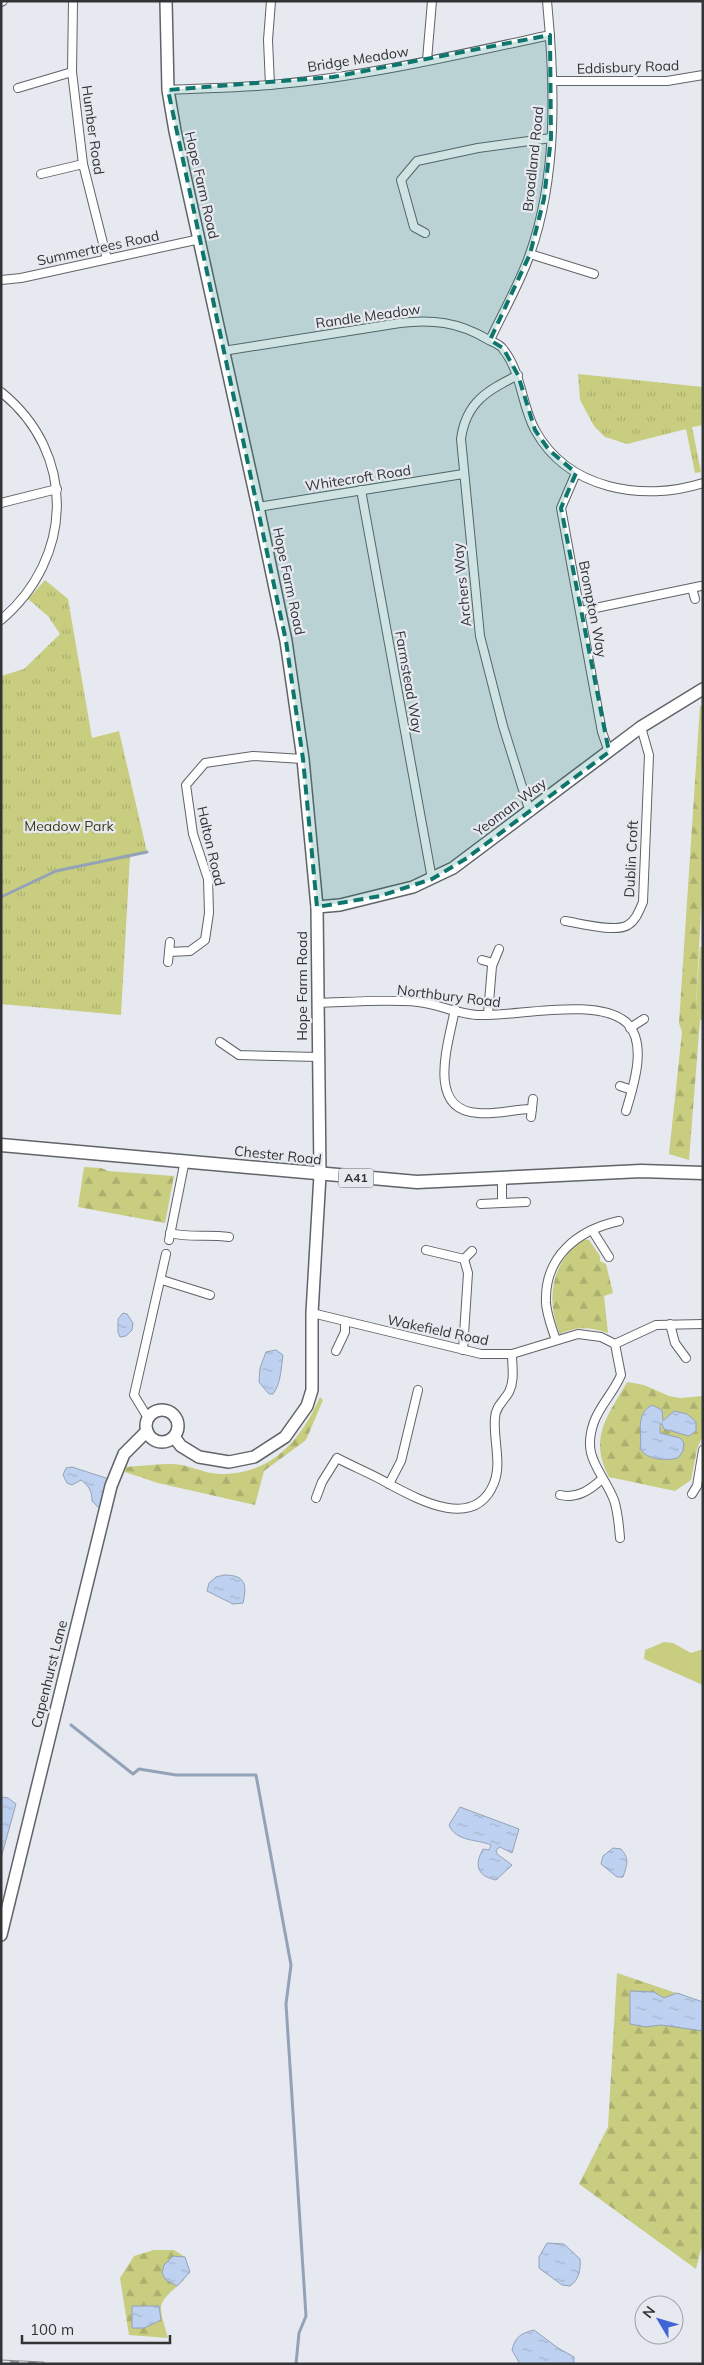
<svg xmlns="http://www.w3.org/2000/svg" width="704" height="2365" font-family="Mulish,sans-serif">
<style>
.grass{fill:#c8cd80}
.forest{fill:url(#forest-firs);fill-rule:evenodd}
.park{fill:url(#park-tufts)}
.water{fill:url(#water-ripples);stroke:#94a2b8}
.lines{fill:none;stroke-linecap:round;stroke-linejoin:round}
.stream{stroke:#94a2b8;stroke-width:3}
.street-casing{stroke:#606368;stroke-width:10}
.secondary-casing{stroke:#606368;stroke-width:14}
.primary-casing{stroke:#606368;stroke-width:15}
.street{stroke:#fff;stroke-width:8}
.secondary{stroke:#fff;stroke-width:11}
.primary{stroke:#fff;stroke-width:12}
.rail-casing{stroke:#888a8e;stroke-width:5}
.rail{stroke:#e6e9ef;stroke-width:3;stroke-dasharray:9;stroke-linecap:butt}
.marked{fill:#0f766e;fill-opacity:0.2;stroke:#0f766e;stroke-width:4;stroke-dasharray:10 6;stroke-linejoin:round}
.labels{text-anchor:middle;stroke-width:4.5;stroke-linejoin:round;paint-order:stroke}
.shield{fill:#e6e9ef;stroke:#676a6d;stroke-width:1}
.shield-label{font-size:12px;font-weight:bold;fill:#313335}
.street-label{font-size:14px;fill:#313335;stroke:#e6e9ef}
.park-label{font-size:14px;fill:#3d3e16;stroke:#e6e9ef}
</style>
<defs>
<pattern id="forest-firs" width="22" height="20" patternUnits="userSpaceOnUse" patternTransform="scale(1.25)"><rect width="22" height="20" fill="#c8cd80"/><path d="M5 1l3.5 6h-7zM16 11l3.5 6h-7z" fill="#acb06f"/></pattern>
<pattern id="park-tufts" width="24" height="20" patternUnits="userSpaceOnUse" patternTransform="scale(1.25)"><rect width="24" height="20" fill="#c8cd80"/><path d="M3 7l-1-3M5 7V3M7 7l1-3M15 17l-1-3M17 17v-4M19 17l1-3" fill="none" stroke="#acb06f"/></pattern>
<pattern id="water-ripples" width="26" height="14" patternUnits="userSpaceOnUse" patternTransform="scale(1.25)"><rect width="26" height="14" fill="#bed1f0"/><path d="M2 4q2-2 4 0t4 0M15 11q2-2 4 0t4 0" fill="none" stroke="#a4b4ce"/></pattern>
</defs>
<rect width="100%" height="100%" fill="#e6e9ef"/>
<!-- grass -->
<g class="grass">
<path d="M700 947H703V1020H700L696 1004Z"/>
<path d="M664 1642 673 1643 691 1653 703 1649V1685L644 1659 645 1650Z"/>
</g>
<!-- forest -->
<g class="forest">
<path d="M703 705V873L696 1004 700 1020 689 1160 669 1154 682 1032 679 1023 700 706Z"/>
<path d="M84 1167 101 1168 108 1171 174 1176 165 1223 78 1207Z"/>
<path d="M582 1239 589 1240 600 1256V1261L606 1264 613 1293 604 1296 608 1333C590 1327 577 1326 560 1334 545 1299 552 1263 582 1239Z"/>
<path d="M627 1382 644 1385 669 1396 680 1398 703 1396V1435L697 1449 691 1480 675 1491 609 1477C588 1437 608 1416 627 1382ZM674 1411 687 1414 689 1436 664 1429 662 1424 659 1429 665 1460 648 1456 640 1449 642 1438 640 1423 662 1413 663 1421Z"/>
<path d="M320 1397 323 1400 306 1440 264 1471 255 1505 158 1483 125 1472 126 1467C141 1466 157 1464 172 1464 188 1464 204 1474 221 1474 272 1474 301 1440 320 1397Z"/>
<path d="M617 1973 703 2002V2241L696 2269 579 2184 608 2127Z"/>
<path d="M154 2250H174L185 2257 184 2280C155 2306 158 2302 168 2338L129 2335 120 2278 134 2256Z"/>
</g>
<!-- park -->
<g class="park">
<path d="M578 374 703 387V425L692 427 701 472 695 473 686 429 627 444 605 437 594 426 580 400Z"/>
<path d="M45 580 68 599 92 738 119 731 147 852 130 856 121 1015 1 1004V676L24 669 60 634 48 616 28 599Z"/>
</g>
<!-- water -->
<g class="water">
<path d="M123 1313 127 1314 133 1323 132 1330 126 1336 120 1337 118 1332V1319Z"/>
<path d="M276 1350 283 1355C281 1369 281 1383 273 1394H269L259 1382 260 1368 266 1352Z"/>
<path d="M652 1405 662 1410 663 1421 674 1411 687 1414 696 1422V1431L689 1436 664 1429 662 1424 660 1425V1433L680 1438 684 1443 683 1451 678 1458C666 1461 648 1460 640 1449 643 1433 634 1415 652 1405Z"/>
<path d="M72 1467 109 1479 99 1508 92 1501C92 1491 89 1486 81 1480L72 1485 67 1483 63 1475 66 1468Z"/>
<path d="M224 1575C246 1575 247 1585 243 1603L233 1604 207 1591 209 1583 216 1577Z"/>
<path d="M1 1797 8 1798 16 1804 1 1858Z"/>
<path d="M460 1807 519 1829 512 1853 500 1847 496 1850 497 1854 512 1865 496 1880C477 1876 474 1865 483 1849L489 1850 491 1845C477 1839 456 1842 449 1825Z"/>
<path d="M613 1848 621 1849C630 1859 627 1865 623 1877H617L601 1864 603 1856Z"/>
<path d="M630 1991 654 1992 664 1998 677 1993 703 2002V2031L661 2025 645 2027 630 2024Z"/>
<path d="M547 2243 564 2244 580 2259C581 2269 579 2280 570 2286L562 2285 539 2268V2257Z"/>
<path d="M173 2256 185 2257 190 2272 177 2286 166 2280 162 2273 164 2265Z"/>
<path d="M132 2306H159L161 2320 144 2328H132Z"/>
<path d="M534 2330 558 2348 574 2357V2363L520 2364 512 2350C515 2337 521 2333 534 2330Z"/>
</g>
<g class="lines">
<!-- stream -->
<g class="stream">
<path d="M1 897 56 871 147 852"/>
<path d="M71 1725 133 1774 139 1769 176 1775H256L291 1965 286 2004 306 2316 299 2333 296 2364"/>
</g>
<defs>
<g id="street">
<path d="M73 1 72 72 83 164 107 259"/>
<path d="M1 2 3 1"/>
<path d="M427 60 432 1"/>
<path d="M553 81H667L703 75"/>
<path d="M270 85 268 40 271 1"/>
<path d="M18 88 72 72"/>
<path d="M168 90C202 88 236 88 270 85 364 77 458 55 550 35"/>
<path d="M41 174 83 164"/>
<path d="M425 233 414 227 401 180 417 161 478 148 551 138"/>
<path d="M530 254 594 274"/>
<path d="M1 280 21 278 200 239"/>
<path d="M490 340C503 312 520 283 530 254 558 175 555 84 547 1"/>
<path d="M223 351 400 323C432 319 458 322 487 339 492 342 500 344 503 349 522 373 521 404 535 430 568 490 643 502 703 483"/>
<path d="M518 375C487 391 466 402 461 439L480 636 503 726 530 812"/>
<path d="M1 392C77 453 74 558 1 620"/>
<path d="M576 473 561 508 602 732 609 752"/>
<path d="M361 490 432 879"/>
<path d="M1 503 57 489"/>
<path d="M258 507 463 474"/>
<path d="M692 588 695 599"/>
<path d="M581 611 701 586"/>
<path d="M565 921C579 923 616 933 628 925 636 920 639 911 643 902L649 755 641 727"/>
<path d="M169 952 190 951 205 940 209 913 208 879 193 834 186 785 205 763 253 756 303 759"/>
<path d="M482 960 493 963"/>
<path d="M168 962 170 942"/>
<path d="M318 1003C351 1002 385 999 418 1002 438 1004 457 1014 477 1015 515 1017 598 996 627 1023 648 1044 633 1087 626 1111"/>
<path d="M455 1009C449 1042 425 1110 478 1113 496 1115 514 1109 532 1109"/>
<path d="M488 1014 492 966 499 949"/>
<path d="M630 1028 644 1019"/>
<path d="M220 1042 239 1055 318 1057"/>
<path d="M620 1086 632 1090"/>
<path d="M531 1117 533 1099"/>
<path d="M502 1179V1203L526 1202"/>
<path d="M481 1204 502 1203"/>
<path d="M592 1230 609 1257"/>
<path d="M170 1233C190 1238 208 1234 229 1237"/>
<path d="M169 1240 185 1160"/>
<path d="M426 1250 464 1259 472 1251"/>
<path d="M162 1280 210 1295"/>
<path d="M312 1313 481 1354H512L578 1334 601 1337 615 1344 621 1375C614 1392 600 1405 594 1422 581 1458 602 1470 614 1500 618 1512 619 1525 620 1538"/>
<path d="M670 1324 675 1343 686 1358"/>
<path d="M556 1340C552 1329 547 1315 546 1303 544 1256 578 1230 619 1221"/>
<path d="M615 1344 656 1325 703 1324"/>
<path d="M463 1350 468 1273 464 1259"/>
<path d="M336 1351 345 1332V1323"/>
<path d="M148 1418 134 1395 166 1254"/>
<path d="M389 1484 401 1461 418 1390"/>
<path d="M692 1494 697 1486 703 1450"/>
<path d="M560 1495C577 1499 590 1490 602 1479"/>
<path d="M316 1498 322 1482 337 1458C354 1467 372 1474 389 1484 419 1500 475 1531 494 1483 502 1463 493 1439 495 1418 495 1407 504 1401 509 1392 515 1380 512 1367 512 1354"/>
</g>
<g id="secondary">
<path d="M166 1 168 90 175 131 258 507 286 641 293 689 303 759 317 907 320 1175 312 1313V1390L307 1406 285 1437 254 1457 229 1462 199 1457 181 1446 174 1437"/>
<path d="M317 907 340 905 413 887 453 868 641 727 703 689"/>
<circle cx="162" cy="1426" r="16"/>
<path d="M1 1935 111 1486 124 1454 147 1431"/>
</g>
<path id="primary" d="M1 1145 417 1182 641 1171 703 1173"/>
</defs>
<!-- street casing -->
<use href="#street" class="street-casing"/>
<!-- secondary casing -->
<use href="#secondary" class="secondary-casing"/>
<!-- primary casing -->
<use href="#primary" class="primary-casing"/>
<!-- street -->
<use href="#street" class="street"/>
<!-- secondary -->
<use href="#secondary" class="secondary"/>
<!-- primary -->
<use href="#primary" class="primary"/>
<defs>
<path id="rail" d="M1 2362 43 2364"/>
</defs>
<!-- rail casing -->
<use href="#rail" class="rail-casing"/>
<!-- rail -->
<use href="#rail" class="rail"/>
</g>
<!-- marked area -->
<path class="marked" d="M550 35 551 138 544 199 530 254 490 340 503 348 518 375 535 430 549 450 576 473 561 508 609 752 467 858 432 879 380 896 317 907 303 759 286 641 168 90 333 77Z"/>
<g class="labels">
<!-- shield labels -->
<rect class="shield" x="338.5" y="1168.5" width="35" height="19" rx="4"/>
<g class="shield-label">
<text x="356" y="1182">A41</text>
</g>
<!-- street labels -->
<g class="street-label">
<text transform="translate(358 59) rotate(-9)" y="5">Bridge Meadow</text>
<text transform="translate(628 67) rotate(-2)" y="5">Eddisbury Road</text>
<text transform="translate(93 130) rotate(82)" y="5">Humber Road</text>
<text transform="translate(533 159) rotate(-84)" y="5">Broadland Road</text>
<text transform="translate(202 185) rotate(77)" y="5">Hope Farm Road</text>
<text transform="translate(98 248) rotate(-12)" y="5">Summertrees Road</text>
<text transform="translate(368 316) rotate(-8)" y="5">Randle Meadow</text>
<text transform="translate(358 478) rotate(-9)" y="5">Whitecroft Road</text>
<text transform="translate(289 581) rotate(78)" y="5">Hope Farm Road</text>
<text transform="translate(462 585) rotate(-96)" y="5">Archers Way</text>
<text transform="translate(593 609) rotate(79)" y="5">Brompton Way</text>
<text transform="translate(409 682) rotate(80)" y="5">Farmstead Way</text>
<text transform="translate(510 807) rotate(-37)" y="5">Yeoman Way</text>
<text transform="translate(211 846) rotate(77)" y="5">Halton Road</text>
<text transform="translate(631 859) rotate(-87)" y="5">Dublin Croft</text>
<text transform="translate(302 986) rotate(-90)" y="5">Hope Farm Road</text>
<text transform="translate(449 996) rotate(7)" y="5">Northbury Road</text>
<text transform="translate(278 1155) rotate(6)" y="5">Chester Road</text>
<text transform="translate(438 1330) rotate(12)" y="5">Wakefield Road</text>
<text transform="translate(49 1674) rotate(-76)" y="5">Capenhurst Lane</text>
</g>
<!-- park labels -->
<g class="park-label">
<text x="69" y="831">Meadow Park</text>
</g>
</g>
<!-- border -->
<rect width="704" height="2365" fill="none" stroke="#313335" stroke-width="5"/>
<!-- north arrow -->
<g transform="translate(659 2320) rotate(308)"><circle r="24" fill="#e6e9ef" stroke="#9ea0a5"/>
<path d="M0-4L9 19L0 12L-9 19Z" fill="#4164d6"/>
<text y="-8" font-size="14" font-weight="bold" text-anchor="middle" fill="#313335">N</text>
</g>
<!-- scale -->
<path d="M22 2335v8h148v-8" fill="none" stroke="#313335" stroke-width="2.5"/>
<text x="30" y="2335" font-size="15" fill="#313335" stroke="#e6e9ef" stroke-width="4" paint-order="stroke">100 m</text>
</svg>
